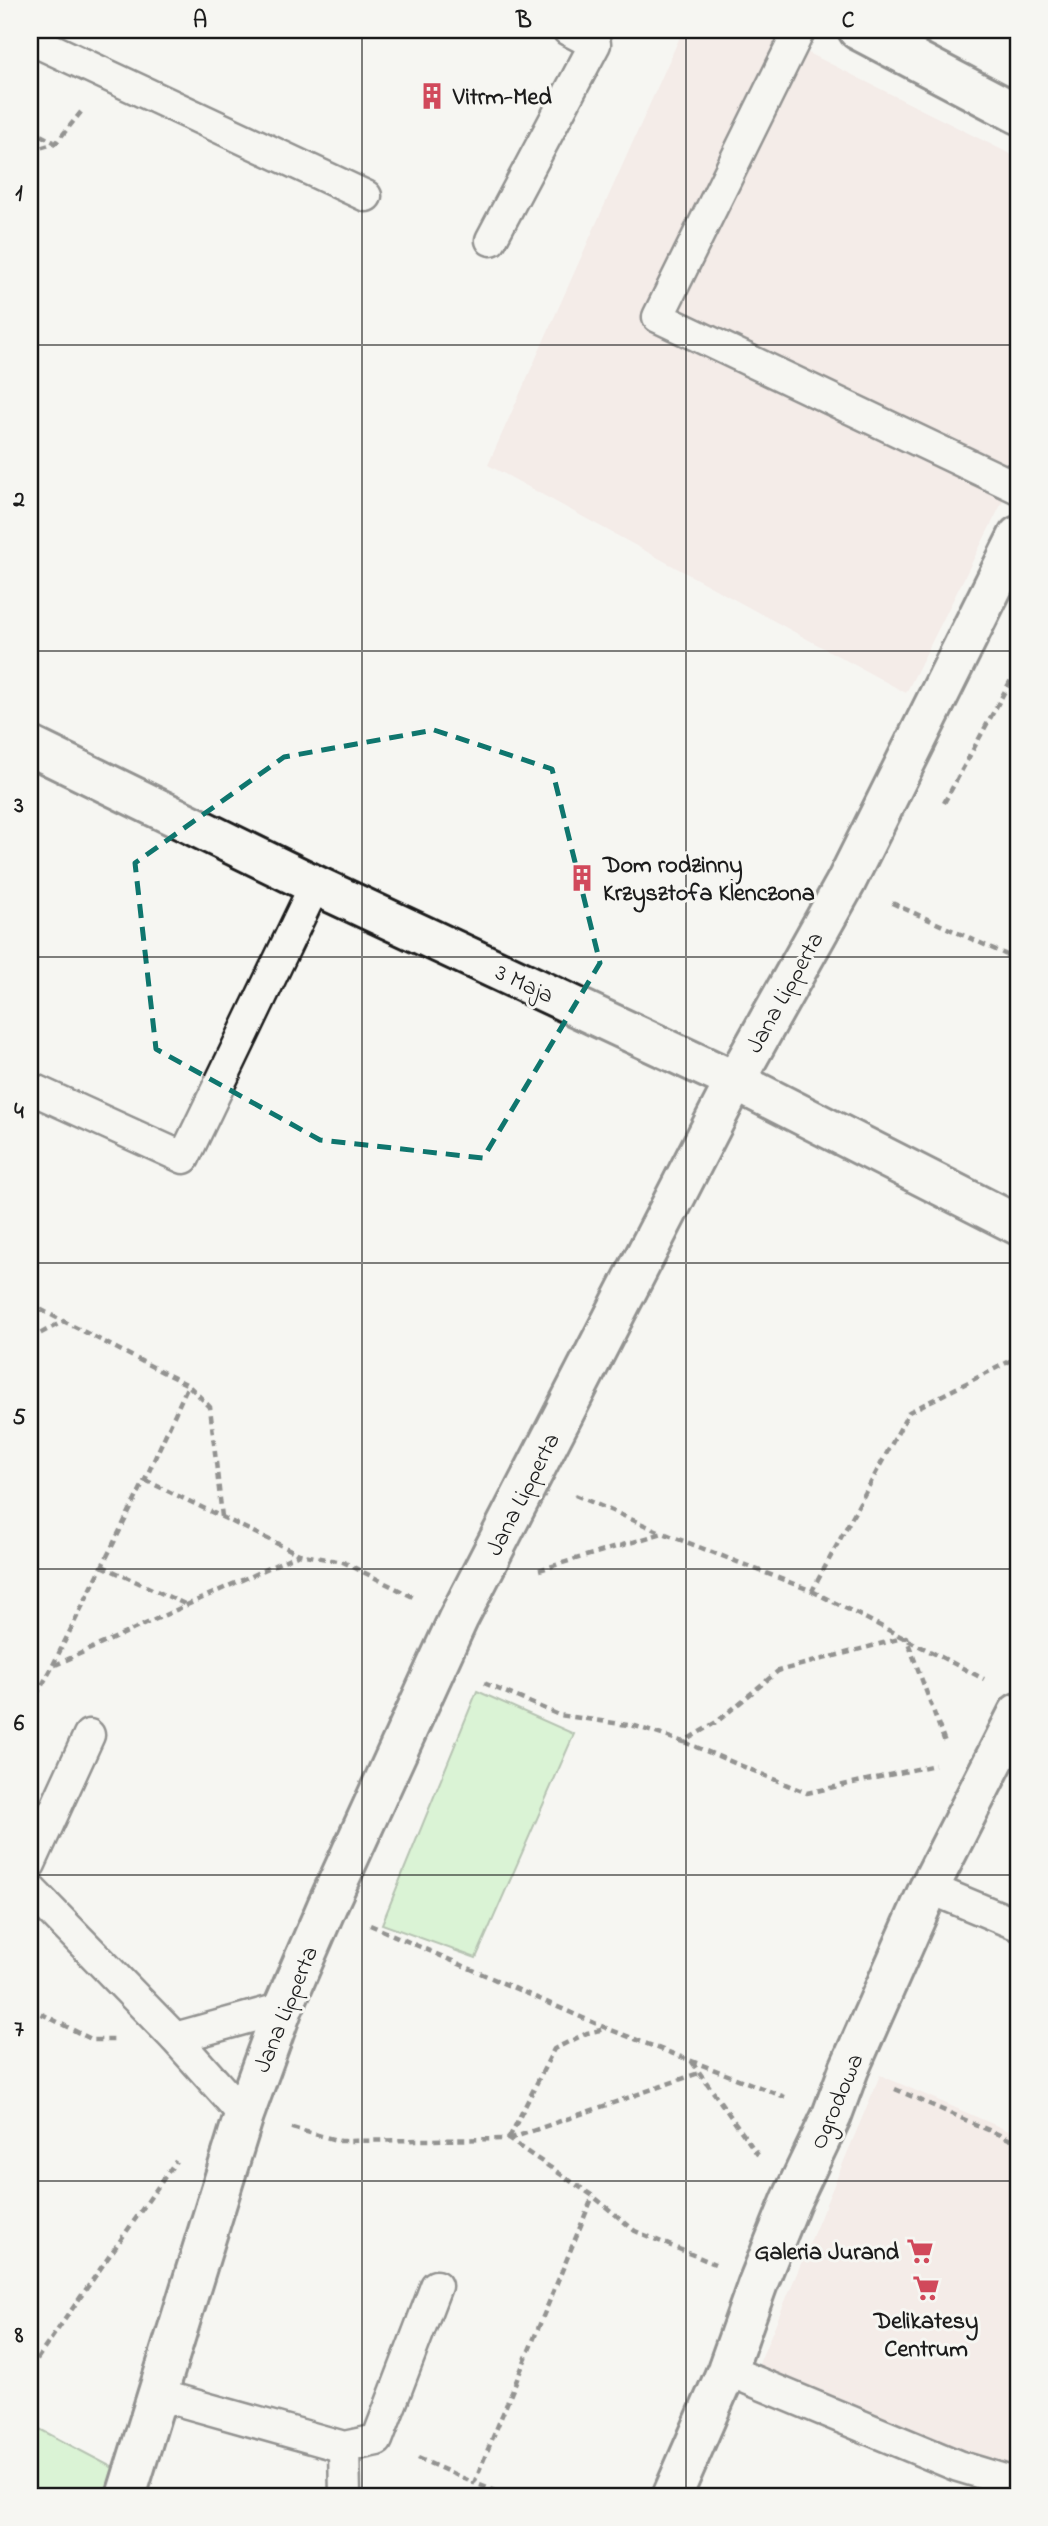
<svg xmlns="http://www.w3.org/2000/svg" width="1048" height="2526" font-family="'Indie Flower',sans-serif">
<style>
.built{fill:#f1dfdb}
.green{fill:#b9efb1;stroke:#6a8666;stroke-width:2}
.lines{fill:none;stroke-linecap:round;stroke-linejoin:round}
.service-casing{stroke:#1c1c1c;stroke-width:35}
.minor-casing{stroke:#1c1c1c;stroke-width:44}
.path{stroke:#1c1c1c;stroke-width:4.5;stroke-dasharray:7 5;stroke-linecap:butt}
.service{stroke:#f6f6f2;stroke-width:30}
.minor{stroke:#f6f6f2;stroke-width:38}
.marked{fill:none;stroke:#0f766e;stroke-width:5;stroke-dasharray:14 9;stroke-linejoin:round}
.grid{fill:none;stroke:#1c1c1c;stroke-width:2;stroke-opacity:0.55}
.labels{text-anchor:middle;stroke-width:6;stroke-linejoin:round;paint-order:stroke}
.poi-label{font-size:24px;font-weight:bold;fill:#1c1c1c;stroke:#f6f6f2;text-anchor:start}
.street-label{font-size:24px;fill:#1c1c1c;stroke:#f6f6f2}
.neatline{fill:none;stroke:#1c1c1c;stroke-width:2.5}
.grid-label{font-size:23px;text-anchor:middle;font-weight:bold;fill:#1c1c1c}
</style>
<rect width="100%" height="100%" fill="#f6f6f2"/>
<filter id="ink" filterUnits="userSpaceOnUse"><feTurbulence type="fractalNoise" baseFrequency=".0143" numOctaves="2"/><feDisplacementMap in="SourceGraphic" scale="14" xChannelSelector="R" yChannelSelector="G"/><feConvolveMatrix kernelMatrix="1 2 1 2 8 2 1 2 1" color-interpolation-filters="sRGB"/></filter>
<g filter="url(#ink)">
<!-- built -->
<g class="built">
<path d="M683 30H763L1018 158V471L906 693 488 465Z"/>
<path d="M880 2075 1018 2135V2496L905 2463 745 2397Z"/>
</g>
<!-- green -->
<g class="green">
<path d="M477 1691 574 1734 476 1958 382 1924Z"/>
<path d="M30 2424 123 2473 114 2496H30Z"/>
</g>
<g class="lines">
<defs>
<g id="service">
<path d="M799 31 658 317 1018 488"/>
<path d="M30 39 366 196"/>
<path d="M491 240 595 44 568 30"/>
<path d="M30 1088 184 1158 315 885"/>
<path d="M30 1864 89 1735"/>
<path d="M929 1888 1018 1925"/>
<path d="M30 1889 175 2038 244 2115"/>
<path d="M175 2038 283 2008"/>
<path d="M727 2370 958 2466 1018 2484"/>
<path d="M159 2395 344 2447 377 2440 436 2286"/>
<path d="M344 2447 345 2496"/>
</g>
<g id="minor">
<path d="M858 30 1018 114"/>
<path d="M30 746 315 885 735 1081 1018 1225"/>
<path d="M126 2496 244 2115 283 2008 327 1906 458 1619 735 1081 846 882 1018 536"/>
<path d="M672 2496 727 2370 758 2283 791 2201 832 2115 849 2069 929 1888 1018 1713"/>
</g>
</defs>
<!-- service casing -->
<use href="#service" class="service-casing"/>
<!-- minor casing -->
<use href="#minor" class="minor-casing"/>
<!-- path -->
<g class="path">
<path d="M30 130 54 142"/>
<path d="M30 151 56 143 81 112"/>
<path d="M944 803 1018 667"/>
<path d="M892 903 1018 960"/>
<path d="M1014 958 1018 949"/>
<path d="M30 1304 188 1385 210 1407 222 1517"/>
<path d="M30 1339 64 1321"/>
<path d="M145 1480 299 1554"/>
<path d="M575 1495 663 1533"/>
<path d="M102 1566 187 1605"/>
<path d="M539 1570 663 1533 812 1591 909 1412 1018 1357"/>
<path d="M812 1591 984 1679"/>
<path d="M53 1665 145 1480 188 1385"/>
<path d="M484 1683 559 1715 635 1726 683 1742 718 1721 778 1671 906 1637 946 1745"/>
<path d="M30 1706 53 1666 299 1554 343 1562 415 1598"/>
<path d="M684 1742 807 1793 935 1765"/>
<path d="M370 1925 606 2028 785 2097"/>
<path d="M30 2008 93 2040H115"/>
<path d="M692 2062 758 2155"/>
<path d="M895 2089 1018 2143"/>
<path d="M292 2128 340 2141 508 2139 593 2196 635 2231 715 2264"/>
<path d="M509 2138 554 2049 587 2033 605 2029"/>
<path d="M509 2139 699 2073"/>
<path d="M30 2369 176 2161"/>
<path d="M418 2458 474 2483"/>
<path d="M509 2496 474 2483 593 2196"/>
</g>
<!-- service -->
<use href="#service" class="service"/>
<!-- minor -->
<use href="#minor" class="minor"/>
</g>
</g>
<!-- marked area -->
<path d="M0 0H1048V2526H0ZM434 730 552 769 600 963 483 1158 320 1140 156 1049 135 863 284 757Z" fill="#f6f6f2" fill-opacity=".55" fill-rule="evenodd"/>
<path class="marked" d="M434 730 552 769 600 963 483 1158 320 1140 156 1049 135 863 284 757Z"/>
<!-- grid -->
<path class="grid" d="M362 30V2496M686 30V2496M30 345H1018M30 651H1018M30 957H1018M30 1263H1018M30 1569H1018M30 1875H1018M30 2181H1018"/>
<!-- icons -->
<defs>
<symbol id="building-bare" viewBox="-9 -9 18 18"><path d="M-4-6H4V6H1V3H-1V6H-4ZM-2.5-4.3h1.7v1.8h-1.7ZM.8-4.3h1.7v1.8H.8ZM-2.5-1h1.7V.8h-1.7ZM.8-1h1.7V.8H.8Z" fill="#d1495b" stroke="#f6f6f2" stroke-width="2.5" paint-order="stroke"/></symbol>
<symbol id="supermarket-bare" viewBox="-9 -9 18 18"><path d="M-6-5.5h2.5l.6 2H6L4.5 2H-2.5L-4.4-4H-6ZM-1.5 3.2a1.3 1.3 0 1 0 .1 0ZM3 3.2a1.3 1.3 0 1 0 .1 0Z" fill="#d1495b" stroke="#f6f6f2" stroke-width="2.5" paint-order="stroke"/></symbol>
</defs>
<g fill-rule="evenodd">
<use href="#building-bare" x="413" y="77" width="38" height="38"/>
<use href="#building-bare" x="563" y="859" width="38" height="38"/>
<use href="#supermarket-bare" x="901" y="2232" width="38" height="38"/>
<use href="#supermarket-bare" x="907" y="2269" width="38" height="38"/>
</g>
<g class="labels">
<!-- poi labels -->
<g class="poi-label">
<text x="453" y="104">Vitrm-Med</text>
<text x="603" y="872">Dom rodzinny<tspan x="603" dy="28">Krzysztofa Klenczona</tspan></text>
<text x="899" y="2259" text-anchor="end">Galeria Jurand</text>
<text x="926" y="2328" text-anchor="middle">Delikatesy<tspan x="926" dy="28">Centrum</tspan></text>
</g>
<!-- street labels -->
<g class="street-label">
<text transform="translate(525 983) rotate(25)" y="8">3 Maja</text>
<text transform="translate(784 992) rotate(-61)" y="8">Jana Lipperta</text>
<text transform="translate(522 1494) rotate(-63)" y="8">Jana Lipperta</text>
<text transform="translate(285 2009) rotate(-68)" y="8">Jana Lipperta</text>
<text transform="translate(836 2101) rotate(-67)" y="8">Ogrodowa</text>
</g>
</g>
<!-- margin -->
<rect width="1048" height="2526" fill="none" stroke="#f6f6f2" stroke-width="77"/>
<rect x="38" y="38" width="972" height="2450" class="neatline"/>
<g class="grid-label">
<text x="200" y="27">A</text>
<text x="524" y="27">B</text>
<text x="848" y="27">C</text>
<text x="19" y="200">1</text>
<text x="19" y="506">2</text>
<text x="19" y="812">3</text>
<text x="19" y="1118">4</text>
<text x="19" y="1424">5</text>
<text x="19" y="1730">6</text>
<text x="19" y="2036">7</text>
<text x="19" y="2342">8</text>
</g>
</svg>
